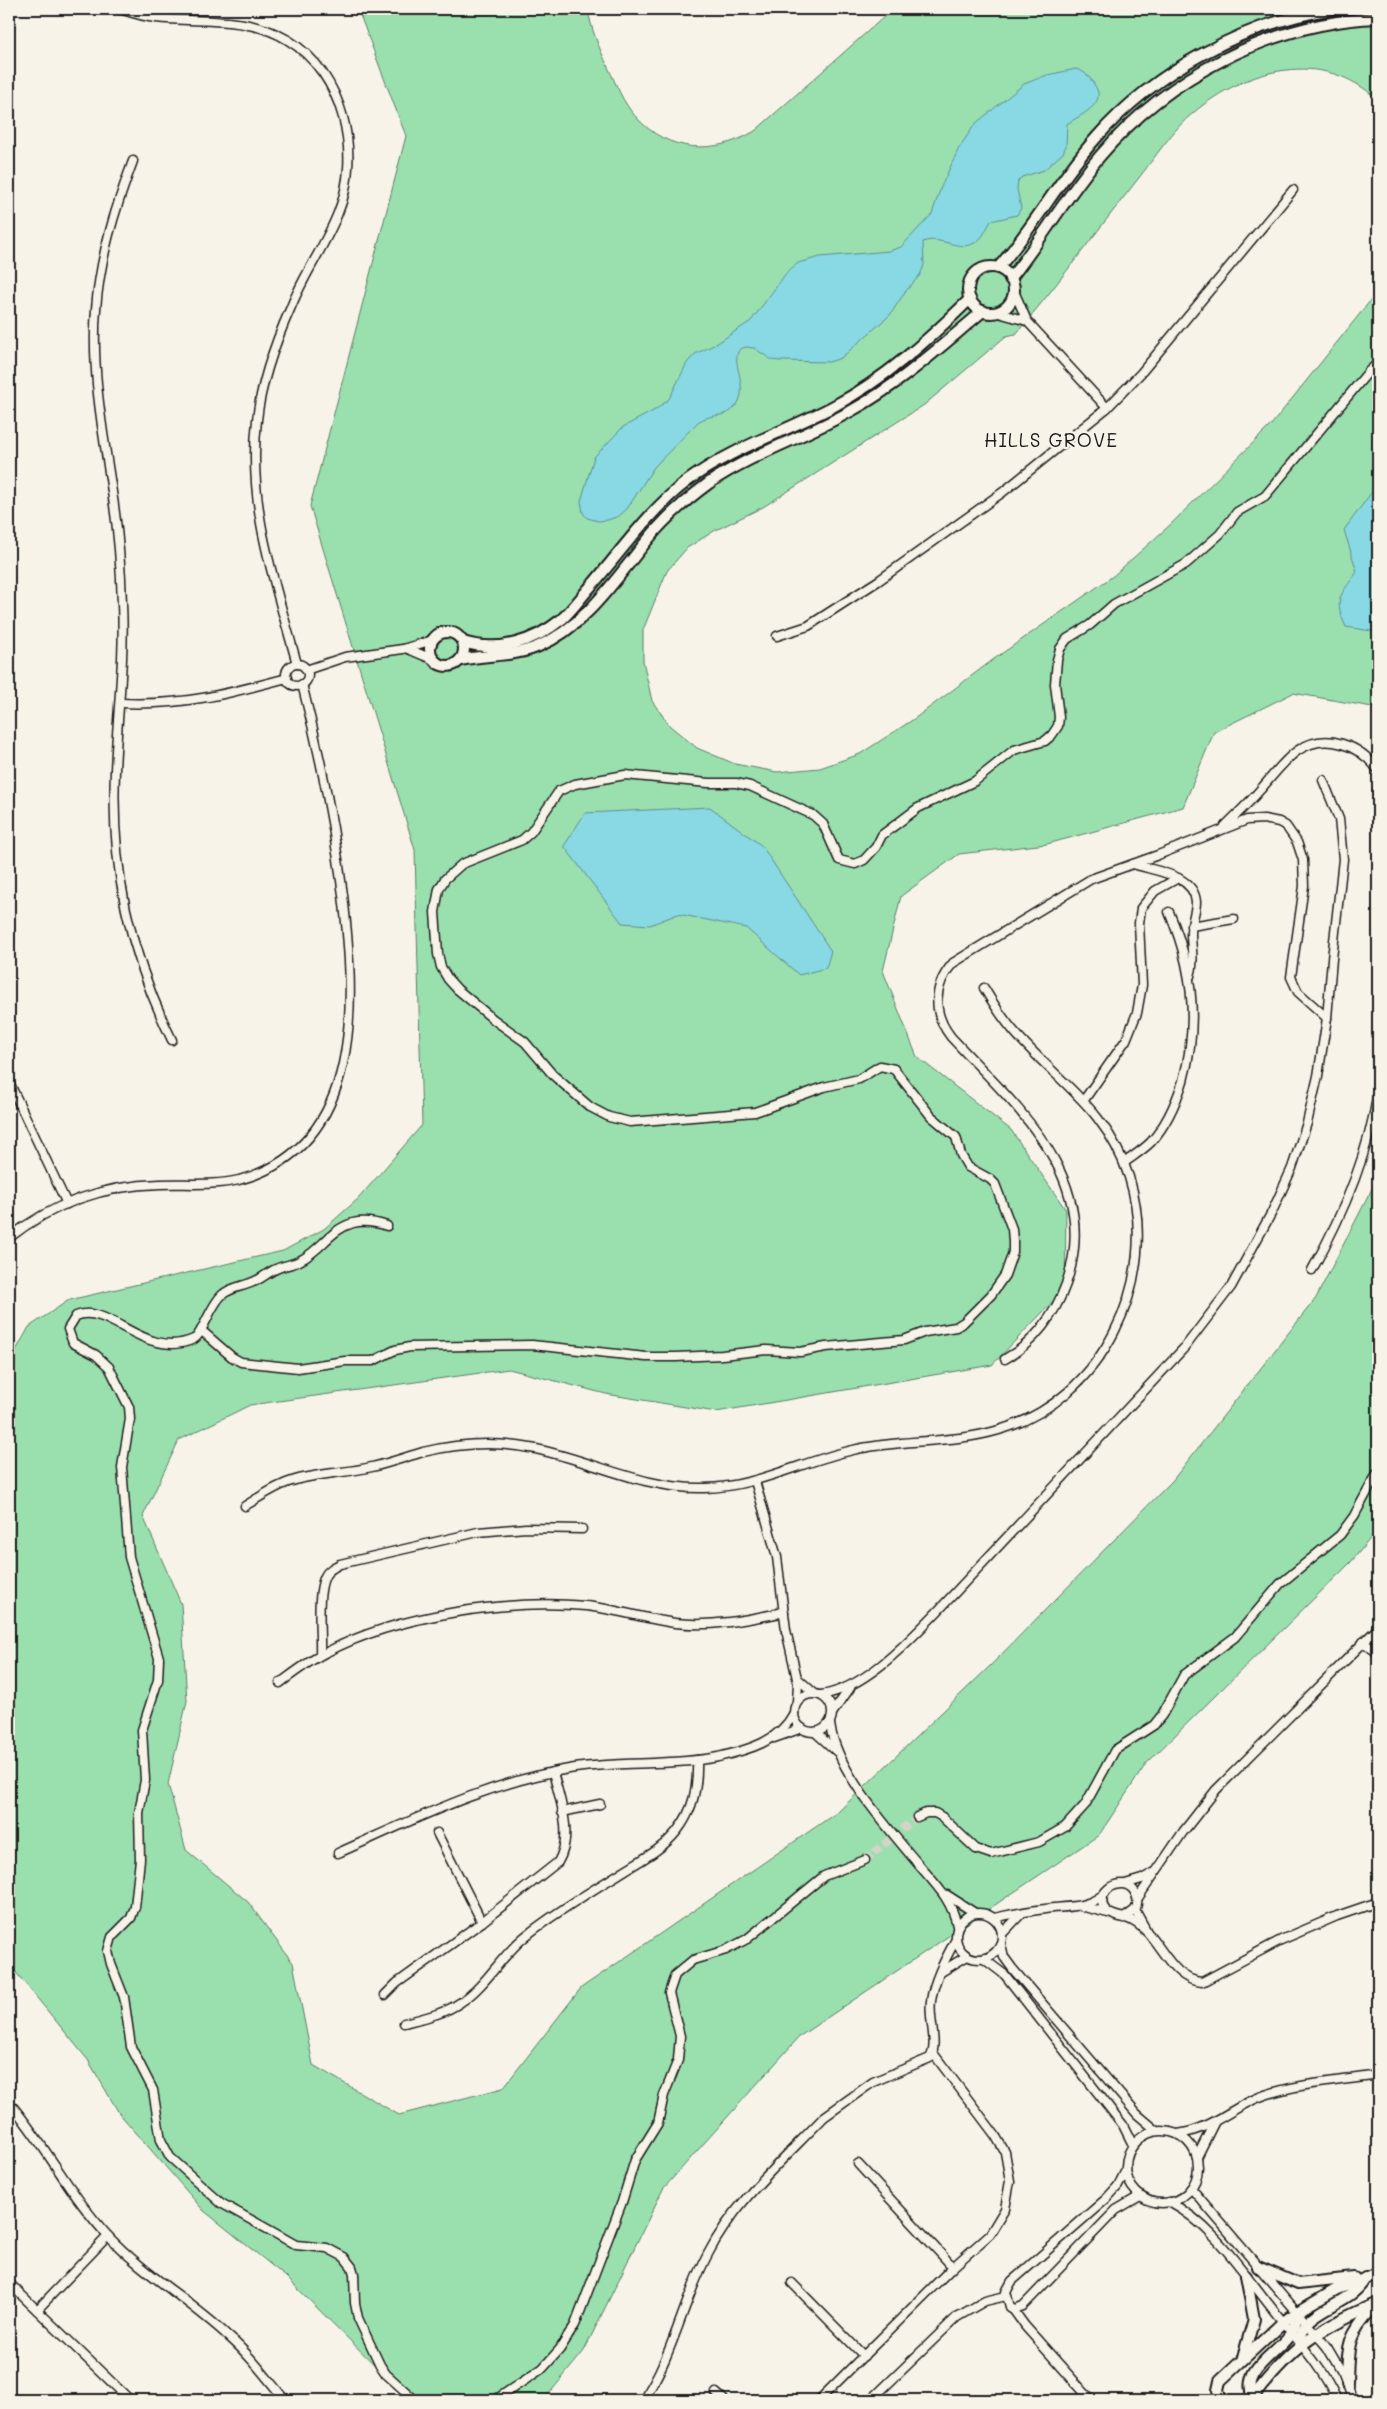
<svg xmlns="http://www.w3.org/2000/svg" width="1387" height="2409" font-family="Mali,sans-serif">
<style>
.green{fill:#9ae0ae;stroke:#5b7e65}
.water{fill:#88d9e3;stroke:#5d8d93}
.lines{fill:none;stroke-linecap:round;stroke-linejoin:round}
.minor-tunnel{stroke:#d6d3c9;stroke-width:8;stroke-dasharray:8 4;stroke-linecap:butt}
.minor-casing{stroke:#1c1c1c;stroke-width:11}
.tertiary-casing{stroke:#1c1c1c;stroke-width:14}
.minor{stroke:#f7f3e8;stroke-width:8}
.tertiary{stroke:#f7f3e8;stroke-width:10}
.labels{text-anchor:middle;stroke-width:4.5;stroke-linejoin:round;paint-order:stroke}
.neighbourhood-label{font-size:19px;letter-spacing:1px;fill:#1c1c1c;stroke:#f7f3e8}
</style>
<rect width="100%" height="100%" fill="#f7f3e8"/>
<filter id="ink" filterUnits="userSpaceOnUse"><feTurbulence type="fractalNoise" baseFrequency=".02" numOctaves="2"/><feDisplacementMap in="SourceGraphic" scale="10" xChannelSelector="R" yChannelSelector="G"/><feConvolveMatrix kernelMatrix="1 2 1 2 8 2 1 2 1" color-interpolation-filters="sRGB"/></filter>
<g filter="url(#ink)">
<!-- green -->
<path class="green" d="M336 9H588C591 30 599 47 608 67 616 84 623 103 636 117 668 153 715 155 755 131L893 9H1378V100C1323 48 1247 68 1193 113 1173 129 1154 159 1138 179 1097 231 1058 284 1016 334L1006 336 924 405 763 507 714 531 687 548 667 571 643 630V661L652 701 670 726 697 748 735 764 777 772 820 768 860 754 914 719 994 659 1113 576 1170 525 1271 425 1378 291V708L1293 693 1214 732 1183 807 1047 844 959 854 901 896 883 971 917 1057 1011 1130 1066 1210 1065 1289 992 1365 716 1412 606 1394 509 1369 250 1405 179 1440 143 1516 181 1604 187 1701 168 1784 186 1850 248 1902 293 1963 313 2065 399 2115 503 2088 581 1988 839 1811 989 1667 1172 1481 1316 1298 1378 1177V1529L1351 1562 1146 1764 1099 1835 800 2036 663 2189 584 2351 544 2400H410L286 2277 203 2210 119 2113 88 2060 9 1964V1363L29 1327 69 1300 283 1251 324 1229 358 1199 422 1125 415 850 310 506 406 136 360 15Z"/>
<!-- water -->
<g class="water">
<path d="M1076 69C1084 71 1090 77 1094 84 1109 104 1080 115 1067 124L1066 146 1063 153 1044 170 1022 177 1018 181 1017 189 1021 208 1017 215 991 221C988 226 985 233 981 238 963 257 942 234 923 242L924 265 920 275 905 292 890 315 841 358 829 362 781 361 772 360 754 348 746 347 740 349C728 363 755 391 731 411 723 417 709 414 698 422L654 467 627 509 619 516 608 520 598 521 587 518 583 513 581 501 594 457 623 427 655 410 669 399 687 363 695 354 716 344 751 321 787 272 798 263 820 257 889 251 901 247 932 214 941 187 959 148 975 124 1024 84 1047 75Z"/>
<path d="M1378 460V632L1346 627C1333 599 1340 596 1357 572L1344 530 1374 489 1375 462Z"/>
<path d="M710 807 762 846 831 951 826 968 799 975 746 928 678 914 650 925 622 923 564 846 585 813Z"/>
</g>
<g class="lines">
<!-- minor-tunnel -->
<path class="minor-tunnel" d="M865 1860 917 1817"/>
<defs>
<g id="minor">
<path d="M120 9C132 13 144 17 156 18 202 23 247 15 288 40 344 74 362 154 338 213 325 246 304 274 291 307 275 343 261 381 257 420 247 507 275 582 297 664"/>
<path d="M133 161C115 209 100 257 96 309 91 370 103 432 112 492 118 529 121 567 122 604 125 660 117 715 115 771 111 869 129 952 172 1040"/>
<path d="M1014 291 1027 321 1107 408"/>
<path d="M995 312 1027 321"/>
<path d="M777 636 808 626 878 581 1003 492 1107 408 1141 373 1293 190"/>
<path d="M408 649 432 659"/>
<circle cx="297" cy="675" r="11"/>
<path d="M306 670 345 657 403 649 433 640"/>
<path d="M120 703C182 706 227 694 287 678"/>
<path d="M1225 826C1237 814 1249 803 1260 790 1272 777 1283 761 1297 751 1325 731 1360 745 1378 770"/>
<path d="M1133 864C1154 871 1194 874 1196 902 1196 912 1191 922 1191 933 1191 948 1195 961 1190 976"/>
<path d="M1191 926 1234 919"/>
<path d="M9 1082 67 1204"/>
<path d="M1084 1100 1126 1040 1137 1013 1142 985 1139 923 1141 908 1155 891 1178 878"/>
<path d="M1124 1163C1133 1156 1143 1150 1151 1142 1167 1124 1176 1103 1183 1081 1199 1023 1193 967 1169 912"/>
<path d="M387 1226C375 1222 365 1220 353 1223 331 1229 321 1250 301 1260 293 1265 284 1265 276 1269 268 1272 262 1279 253 1282 242 1287 231 1287 222 1295 210 1306 202 1335 194 1339 145 1361 110 1302 76 1316L68 1329 73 1343 96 1355 109 1367 129 1407 130 1419 122 1467 129 1557 159 1658 158 1680 142 1730 145 1780 139 1813 140 1859 135 1907 131 1918 112 1937 108 1951 111 1964 124 1997 131 2047 153 2090 161 2140 170 2157 221 2203 296 2245 327 2248 344 2257 352 2267 354 2274 355 2303 358 2318 380 2365 386 2374 415 2400"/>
<path d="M9 1238C51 1204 105 1185 160 1184 186 1183 213 1186 239 1180 366 1146 355 997 343 895 334 824 320 754 302 684"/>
<path d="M1312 1270C1343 1215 1368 1155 1378 1092"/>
<path d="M202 1331 232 1357 241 1362 298 1368 345 1361H373L395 1350 410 1347 532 1345 646 1357H676L722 1355 766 1350 800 1352 826 1347 904 1340 925 1332 956 1327 964 1322 991 1295 1005 1275 1013 1252V1241L1012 1229 995 1184 990 1179 968 1167 961 1155 956 1137 931 1116 894 1069 880 1066 859 1079 824 1087 755 1112 630 1122 609 1117 590 1107 553 1075 525 1042 493 1019 457 989 448 979 441 967 438 954 435 912 439 889 445 879 462 864 522 840 531 832 559 791 575 784 625 775 708 783H736L750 786 813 815 823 824 839 860 855 864 864 860 876 847 882 835 918 808 975 781 1014 750 1045 741 1052 735 1058 726 1059 717 1055 684 1057 660 1060 649 1067 639 1090 625 1114 604 1186 564 1220 534 1237 512 1265 496 1369 371 1378 363"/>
<path d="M1005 1359C1034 1343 1055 1315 1066 1284 1103 1178 1016 1107 951 1037 932 1013 933 986 953 963L1091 879 1158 855 1247 820 1264 819 1279 822 1286 826 1297 842 1303 860 1304 886 1291 977 1298 992 1327 1018"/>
<path d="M755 1481 777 1557 786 1630 798 1683 797 1702"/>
<path d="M245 1506C260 1497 275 1486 292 1481 318 1473 346 1473 372 1467 389 1463 406 1457 423 1452 460 1443 498 1441 536 1449 593 1461 646 1490 705 1488 756 1487 803 1461 853 1450 901 1439 952 1444 999 1430 1103 1400 1161 1279 1129 1177 1107 1110 1063 1086 1019 1037 1005 1022 994 1005 984 988"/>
<path d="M1363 1642 1378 1653"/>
<path d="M320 1655C321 1634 316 1595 325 1576 328 1570 334 1567 340 1564L478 1532 526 1528 582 1529"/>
<path d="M797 1678 815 1694"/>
<path d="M280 1683C295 1672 310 1660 327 1652 397 1615 508 1599 586 1606 616 1609 645 1619 675 1623 712 1627 747 1620 784 1612"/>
<circle cx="813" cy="1713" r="19"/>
<path d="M821 1695C864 1689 907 1643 936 1613L1185 1347 1231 1287 1272 1212 1292 1168 1307 1123 1318 1076 1327 1018 1332 959 1343 859 1339 819 1323 780"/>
<path d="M833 1712 850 1688"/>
<path d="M830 1724C836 1771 888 1828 919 1865 936 1885 952 1900 957 1926"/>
<path d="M815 1732 836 1751"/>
<path d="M774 1738 802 1728"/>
<path d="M562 1812 600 1804"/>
<path d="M917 1817 926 1813H935L942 1817 976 1849 991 1854 1039 1842 1065 1827 1085 1805 1115 1750 1154 1725 1162 1715 1184 1675 1235 1637 1280 1584 1340 1535 1354 1516 1378 1472"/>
<path d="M437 1833 482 1922"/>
<path d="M338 1853C415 1819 491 1781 575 1768 622 1761 672 1766 718 1757 748 1750 779 1742 794 1713"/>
<path d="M1125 1884 1142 1879 1153 1873"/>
<path d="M947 1895 975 1913"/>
<path d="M1138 1898 1183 1832 1216 1790 1378 1628"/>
<path d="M1080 1906 1108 1913"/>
<path d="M1135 1910 1146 1930"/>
<circle cx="979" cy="1936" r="23"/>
<path d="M994 1918C1011 1914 1028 1911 1045 1909 1066 1906 1088 1909 1105 1893"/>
<path d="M1124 1918 1135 1910C1142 1897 1132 1880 1115 1885 1111 1886 1106 1890 1104 1894 1097 1911 1113 1916 1125 1918 1132 1919 1142 1927 1147 1932 1163 1949 1176 1981 1202 1982L1281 1940 1337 1916 1378 1902"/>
<path d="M1002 1934 1021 1914"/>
<path d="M1001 1944 1004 1957 1012 1968 1137 2114 1157 2131"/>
<path d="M984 1959 1005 1975 1123 2125 1133 2145"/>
<path d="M941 1972 967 1956"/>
<path d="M385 1995 397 1983 482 1922 558 1862C574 1835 560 1801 553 1772"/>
<path d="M404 2023C424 2018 444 2014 461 2002 487 1985 502 1954 527 1935 556 1912 588 1893 619 1874 639 1861 662 1850 677 1831 694 1810 698 1786 697 1760"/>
<path d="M9 2102C45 2144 70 2195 108 2236 144 2274 189 2300 227 2335 249 2354 267 2378 285 2400"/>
<circle cx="1162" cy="2167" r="36"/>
<path d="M1178 2134C1214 2129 1232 2106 1265 2095 1301 2083 1341 2081 1378 2075"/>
<path d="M1197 2157 1214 2123"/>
<path d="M858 2164 953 2267"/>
<path d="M1126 2170 1118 2186 1106 2199 1012 2281 1006 2292 1010 2307 1015 2309 1023 2306 1116 2210 1140 2196"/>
<path d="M1191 2188 1327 2347 1343 2374 1353 2400"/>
<path d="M1169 2202C1214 2225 1244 2274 1275 2312 1297 2340 1323 2368 1337 2400"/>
<path d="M9 2283 130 2400"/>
<path d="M792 2283 864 2356"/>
<path d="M1012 2308 1025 2326 1091 2400"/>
<path d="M37 2310 108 2236"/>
<path d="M716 2393 724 2400"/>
<path d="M495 2400 543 2368 560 2349 575 2325 622 2202 635 2160 658 2123 664 2095 678 2060 680 2036 669 1993 675 1975 693 1960 726 1950 747 1939 824 1876 865 1860"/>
<path d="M643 2400C673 2356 683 2301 708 2254 735 2201 783 2160 824 2117L873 2082 930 2058C939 2044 928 2019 931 2001 934 1979 946 1958 956 1939"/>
<path d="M819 2400 953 2267 990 2234 1005 2209 1010 2181 1005 2152 995 2135 933 2053"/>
<path d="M871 2400 957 2317 985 2301 1006 2296"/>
</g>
<g id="tertiary">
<circle cx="991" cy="290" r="23"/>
<path d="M998 268C1034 227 1060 178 1096 138 1155 71 1245 22 1333 9"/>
<path d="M1010 279C1042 239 1067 195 1100 156 1168 76 1273 22 1378 18"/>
<circle cx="447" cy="649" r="17"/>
<path d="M463 642C498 653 534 642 562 619 573 609 582 596 592 585 622 550 649 511 686 482 731 448 785 432 834 406 885 379 928 340 970 299"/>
<path d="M461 660C487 654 514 657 539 646 589 625 621 570 656 530 672 512 690 497 709 483 753 453 805 437 851 411 900 384 940 347 983 311"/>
<path d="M1258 2267 1298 2284 1354 2278"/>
<path d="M1301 2345C1296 2309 1352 2307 1365 2278"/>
<path d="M1243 2357 1254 2319 1246 2276"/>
<path d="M1347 2384C1348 2347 1346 2336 1373 2308"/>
<path d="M1253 2398C1237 2361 1300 2349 1296 2313"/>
<path d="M1221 2400 1218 2390 1220 2381 1283 2322 1296 2313 1337 2289 1378 2274"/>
<path d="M1251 2400C1289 2349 1319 2327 1378 2303"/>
</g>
</defs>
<!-- minor casing -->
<use href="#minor" class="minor-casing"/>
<!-- tertiary casing -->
<use href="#tertiary" class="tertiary-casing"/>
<!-- minor -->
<use href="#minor" class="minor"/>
<!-- tertiary -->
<use href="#tertiary" class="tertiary"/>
</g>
</g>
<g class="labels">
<!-- neighbourhood labels -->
<g class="neighbourhood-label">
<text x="1051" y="447">HILLS GROVE</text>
</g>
</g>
<!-- margin -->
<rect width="1387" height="2409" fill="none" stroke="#f7f3e8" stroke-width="30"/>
<rect x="15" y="15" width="1357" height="2379" fill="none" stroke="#1c1c1c" stroke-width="2" filter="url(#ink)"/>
</svg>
